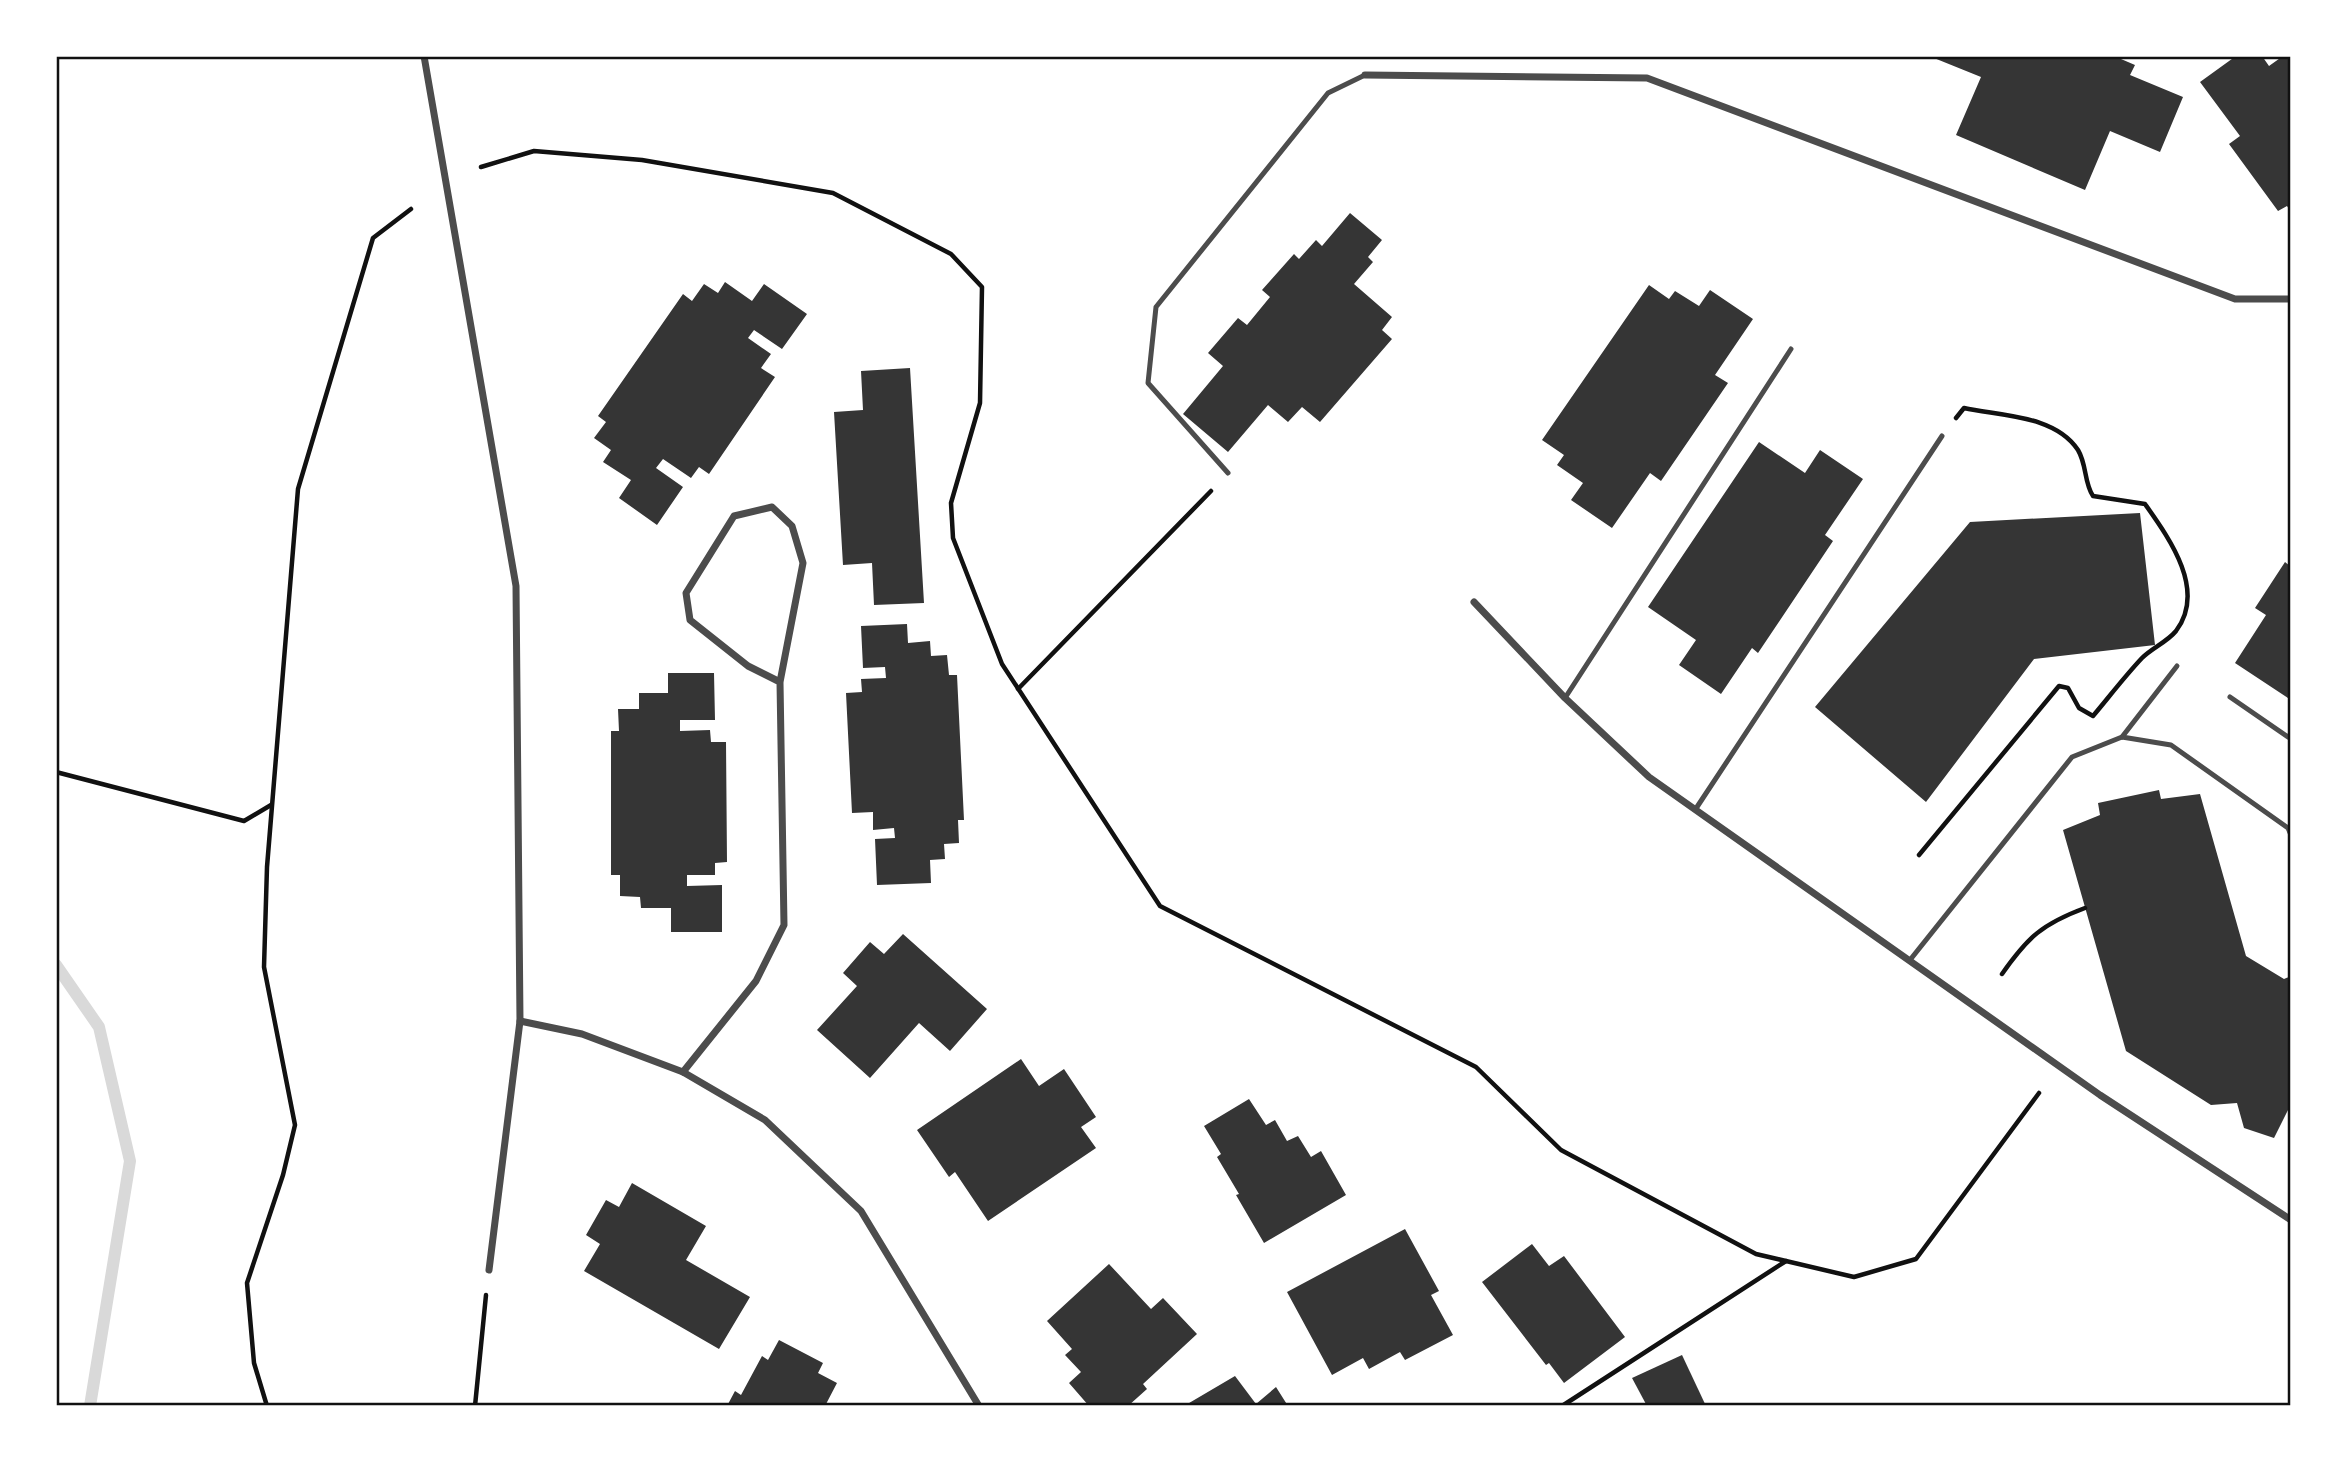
<svg xmlns="http://www.w3.org/2000/svg" width="2347" height="1462" font-family="'Space Grotesk',sans-serif">
<style>
.lines{fill:none;stroke-linecap:round;stroke-linejoin:round}
.stream{stroke:#d9d9d9;stroke-width:12}
.building{fill:#353535}
.path{stroke:#111;stroke-width:4.5}
.service{stroke:#4c4c4c;stroke-width:5}
.minor{stroke:#4c4c4c;stroke-width:7}
.neatline{fill:none;stroke:#111;stroke-width:2.5}
</style>
<rect width="100%" height="100%" fill="#fff"/>
<g class="lines">
<!-- stream -->
<path class="stream" d="M56 965 99 1027 130 1161 90 1406"/>
</g>
<!-- building -->
<g class="building">
<path d="M1929 56H2114L2135 65 2130 75 2183 97 2160 152 2110 131 2085 190 1956 135 1981 77Z"/>
<path d="M2236 56H2262L2269 66 2283 56H2291V212L2287 206 2278 211 2229 144 2240 136 2200 82Z"/>
<path d="M1350 213 1382 240 1368 257 1373 262 1354 284 1392 317 1382 330 1392 339 1320 422 1302 407 1288 422 1268 405 1228 452 1183 414 1223 366 1208 353 1238 318 1247 325 1270 297 1262 290 1294 254 1299 259 1316 240 1322 246Z"/>
<path d="M725 282 752 301 764 284 807 314 782 349 754 330 748 338 771 354 761 368 775 377 709 474 699 467 691 478 663 459 656 468 683 487 657 525 619 498 631 480 603 462 611 450 594 438 606 422 598 416 683 294 692 301 704 284 718 293Z"/>
<path d="M1649 285 1669 299 1675 291 1699 306 1710 290 1753 319 1715 375 1728 383 1661 481 1650 473 1612 528 1571 500 1583 483 1557 465 1564 455 1542 440Z"/>
<path d="M910 368 924 603 874 605 872 563 843 565 834 412 863 410 861 371Z"/>
<path d="M1759 442 1805 473 1820 450 1863 479 1825 535 1833 541 1758 653 1752 648 1721 694 1679 665 1696 640 1648 607Z"/>
<path d="M2140 513 2155 645 2034 659 1926 802 1815 707 1970 522Z"/>
<path d="M2285 562 2291 567V700L2235 663 2266 615 2255 608Z"/>
<path d="M907 624 908 643 930 641 931 656 947 655 949 675H957L964 820H958L959 843 944 844 945 859 930 860 931 883 877 885 875 839 895 838 894 828 873 830V812L852 813 846 693 862 692 861 679 886 678 885 667 863 668 861 626Z"/>
<path d="M668 673H714L715 720H680V731L710 730 711 742H726L727 862 715 863V875H687V886L722 885V932H671V908H641L640 897 620 896V875H611V731H619L618 709H639V693H668Z"/>
<path d="M2159 790 2161 799 2200 794 2246 956 2284 979 2291 976V1104L2274 1138 2244 1128 2237 1103 2211 1105 2126 1051 2063 830 2100 815 2098 803Z"/>
<path d="M903 934 987 1009 950 1051 919 1023 870 1078 817 1030 857 986 843 973 870 942 884 954Z"/>
<path d="M1021 1059 1039 1086 1064 1069 1096 1117 1081 1127 1096 1148 988 1221 955 1172 949 1177 917 1130Z"/>
<path d="M1249 1099 1266 1125 1275 1120 1287 1141 1298 1136 1311 1157 1321 1151 1346 1195 1264 1243 1236 1195 1239 1194 1217 1157 1221 1154 1204 1126Z"/>
<path d="M632 1183 706 1226 686 1260 750 1297 719 1349 584 1271 600 1244 586 1235 606 1200 619 1207Z"/>
<path d="M1405 1229 1439 1291 1431 1295 1453 1335 1405 1360 1400 1352 1369 1369 1363 1358 1332 1375 1287 1292Z"/>
<path d="M1532 1244 1549 1266 1564 1256 1625 1337 1564 1383 1549 1363 1546 1365 1482 1282Z"/>
<path d="M1109 1264 1151 1309 1163 1298 1197 1334 1143 1384 1147 1389 1128 1406H1089L1069 1383 1081 1372 1065 1355 1072 1349 1047 1321Z"/>
<path d="M779 1340 823 1363 818 1373 837 1383 825 1406H727L735 1391 741 1395 762 1356 768 1360Z"/>
<path d="M1682 1355 1706 1406H1647L1632 1378Z"/>
<path d="M1235 1376 1256 1404 1276 1387 1288 1406H1184Z"/>
</g>
<g class="lines">
<!-- path -->
<g class="path">
<path d="M481 167 534 151 642 160 833 193 951 254 982 287 980 403 951 503 953 538 1002 664 1160 906 1476 1067 1561 1150 1756 1254 1854 1277 1916 1259 2039 1093"/>
<path d="M1018 689 1211 491"/>
<path d="M56 772 244 821 271 805"/>
<path d="M1919 855 2059 686 2068 688 2079 708 2093 716C2109 697 2125 676 2142 658 2152 648 2167 642 2176 631 2207 590 2169 538 2145 504L2093 496C2084 483 2087 465 2078 450 2055 415 2001 416 1964 408L1956 418"/>
<path d="M2002 974C2028 937 2042 924 2085 908"/>
<path d="M267 1406 254 1363 247 1283 283 1175 295 1125 264 967 267 867 298 489 373 238 411 209"/>
<path d="M475 1406 486 1295"/>
<path d="M1562 1406 1786 1261"/>
</g>
<!-- service -->
<g class="service">
<path d="M1228 473 1148 383 1156 307 1328 93 1365 75"/>
<path d="M2230 697 2291 739"/>
<path d="M1565 698 1791 349"/>
<path d="M2122 737 2177 666"/>
<path d="M1695 810 1942 436"/>
<path d="M1910 960 2072 757 2122 737 2171 745 2288 828 2291 835"/>
</g>
<!-- minor -->
<g class="minor">
<path d="M424 56 516 586 520 1021 489 1270"/>
<path d="M1365 75 1647 78 2235 299H2291"/>
<path d="M1474 602 1565 698 1649 777 2100 1095 2291 1220"/>
<path d="M520 1021 582 1034 683 1072 765 1120 861 1211 979 1406"/>
<path d="M683 1072 756 981 784 925 780 682 803 563 792 526 772 507 734 516 686 593 690 620 748 666 780 682"/>
</g>
</g>
<!-- border -->
<rect width="2347" height="1462" fill="none" stroke="#ffffff" stroke-width="116"/>
<rect x="58" y="58" width="2231" height="1346" class="neatline"/>
</svg>
